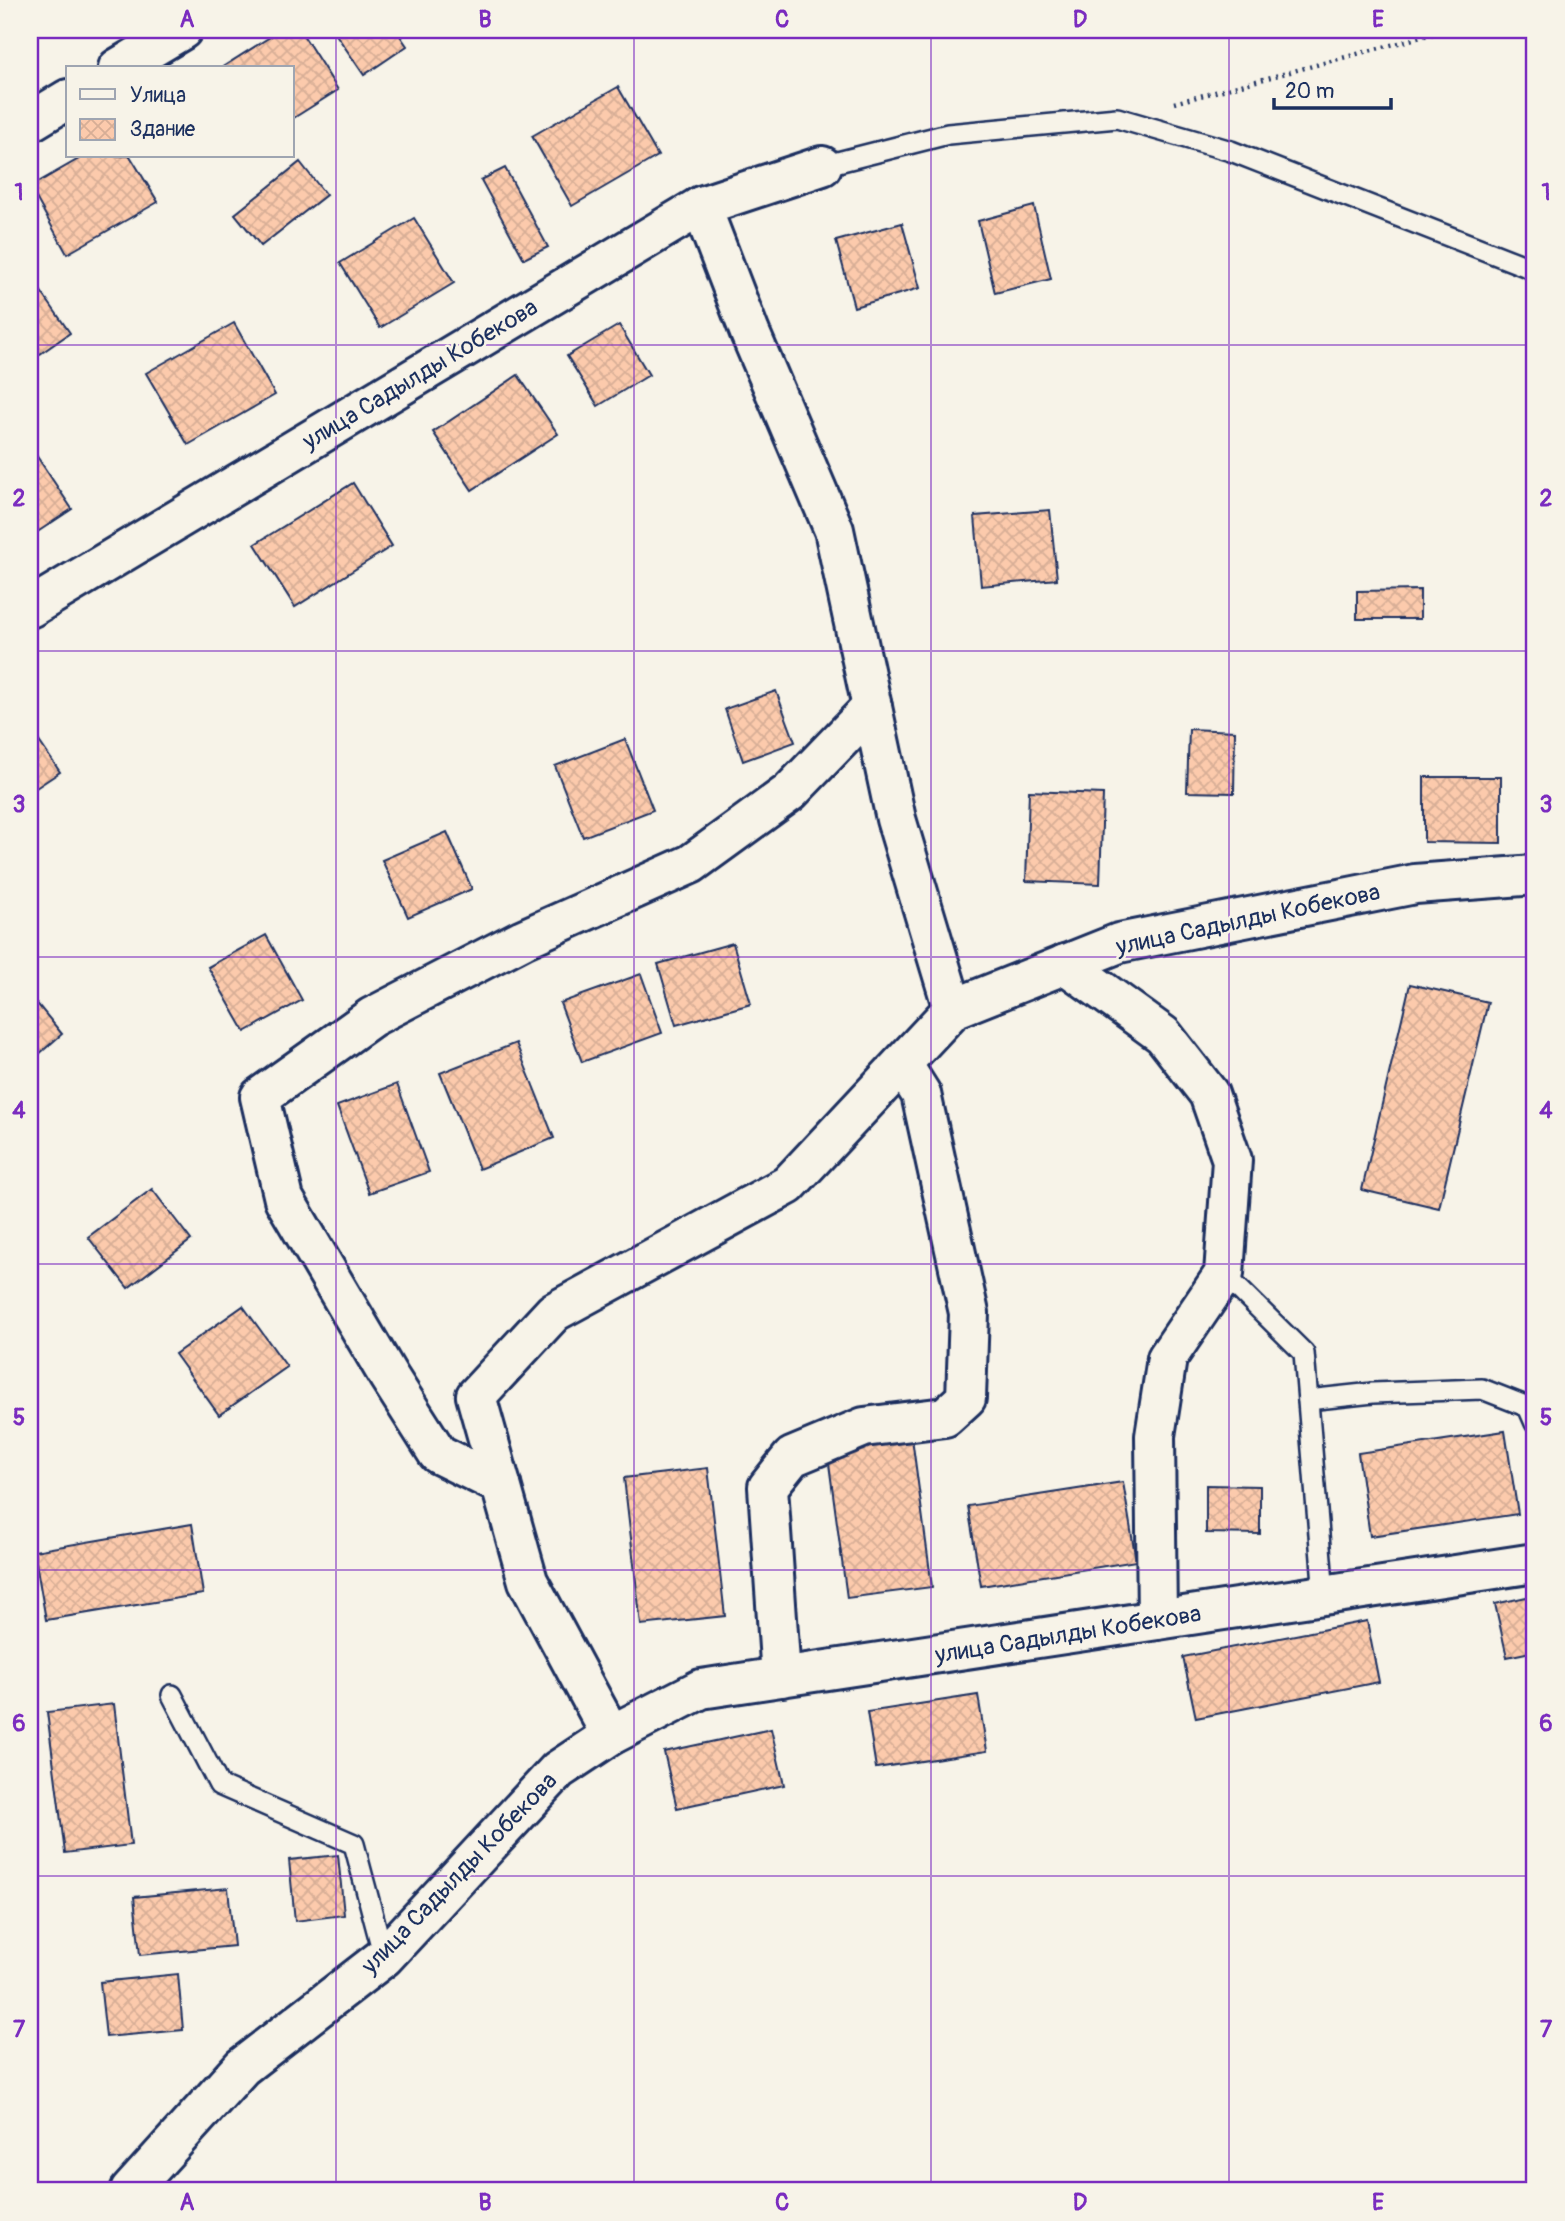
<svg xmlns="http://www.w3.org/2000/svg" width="1565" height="2221" font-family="Pangolin,sans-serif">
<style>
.building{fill:url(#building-cross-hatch);stroke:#1b2f5e;stroke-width:2}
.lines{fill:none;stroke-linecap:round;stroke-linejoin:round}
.lane-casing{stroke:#1b2f5e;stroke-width:24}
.street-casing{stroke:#1b2f5e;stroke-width:44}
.path{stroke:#1b2f5e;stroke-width:4.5;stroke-dasharray:2 5;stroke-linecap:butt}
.lane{stroke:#f7f3e8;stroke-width:19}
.street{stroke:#f7f3e8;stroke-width:38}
.grid{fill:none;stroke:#7b2cbf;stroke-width:2;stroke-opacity:0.55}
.labels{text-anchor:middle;stroke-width:5;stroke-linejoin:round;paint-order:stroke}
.street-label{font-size:24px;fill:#1b2f5e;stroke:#f7f3e8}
.neatline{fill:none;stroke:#7b2cbf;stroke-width:2.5}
.grid-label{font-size:23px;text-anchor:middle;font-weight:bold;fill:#7b2cbf}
</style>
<defs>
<pattern id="building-cross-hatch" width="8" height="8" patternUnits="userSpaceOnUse" patternTransform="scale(1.75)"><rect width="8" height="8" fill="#fccaac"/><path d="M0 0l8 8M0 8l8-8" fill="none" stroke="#d7ae96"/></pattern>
</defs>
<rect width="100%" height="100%" fill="#f7f3e8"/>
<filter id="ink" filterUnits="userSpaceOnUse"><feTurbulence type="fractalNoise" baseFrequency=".0143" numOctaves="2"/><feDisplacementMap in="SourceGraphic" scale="14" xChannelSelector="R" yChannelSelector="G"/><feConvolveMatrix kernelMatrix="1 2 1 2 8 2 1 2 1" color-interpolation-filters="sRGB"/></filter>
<g filter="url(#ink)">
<!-- building -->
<g class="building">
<path d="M281 30H300L338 90 292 119V68H221Z"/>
<path d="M333 30H396L407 46 364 75Z"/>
<path d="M618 87 658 156 572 206 532 136Z"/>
<path d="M84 156H130L158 202 67 254 30 187Z"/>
<path d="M300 162 326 195 261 246 235 214Z"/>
<path d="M505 168 548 247 524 259 481 180Z"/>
<path d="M1034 206 1051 279 995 293 978 221Z"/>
<path d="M414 218 454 283 380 328 340 263Z"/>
<path d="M902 223 920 288 854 307 836 241Z"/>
<path d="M31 277 70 333 30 361V278Z"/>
<path d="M234 323 275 395 188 445 146 373Z"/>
<path d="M619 325 649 375 598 406 567 356Z"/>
<path d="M518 375 558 434 472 490 433 432Z"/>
<path d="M34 452 72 509 30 537V455Z"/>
<path d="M353 483 392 546 295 607 255 544Z"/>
<path d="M1050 510 1057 579 981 586 975 516Z"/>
<path d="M1420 590V619H1357V591Z"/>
<path d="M776 691 795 742 743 761 725 709Z"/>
<path d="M30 728 60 772 30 792Z"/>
<path d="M1189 729 1235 731 1234 793 1187 792Z"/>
<path d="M625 739 653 810 583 837 555 766Z"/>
<path d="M1424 777H1501V843L1424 842Z"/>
<path d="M1029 791 1103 794 1100 884 1026 881Z"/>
<path d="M447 832 472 889 408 917 382 860Z"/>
<path d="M266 935 302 1000 245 1032 208 967Z"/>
<path d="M733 943 751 1004 676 1025 658 964Z"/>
<path d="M641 974 662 1033 582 1062 560 1003Z"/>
<path d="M1410 984 1488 1002 1439 1208 1362 1190Z"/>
<path d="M30 995 62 1034 30 1062Z"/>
<path d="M516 1043 554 1138 479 1169 440 1073Z"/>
<path d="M397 1084 429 1172 369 1193 337 1106Z"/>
<path d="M152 1189 191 1240 128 1288 88 1237Z"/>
<path d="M243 1306 287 1367 219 1415 175 1354Z"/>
<path d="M1505 1431 1518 1514 1370 1536 1358 1453Z"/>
<path d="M912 1438 932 1587 847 1598 827 1449Z"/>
<path d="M708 1468 725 1616 641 1625 624 1478Z"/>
<path d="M1123 1482 1136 1561 981 1586 968 1506Z"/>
<path d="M1206 1485 1260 1486V1534L1206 1533Z"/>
<path d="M192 1524 203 1594 46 1620 34 1551Z"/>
<path d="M1535 1595V1651L1507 1657 1495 1604Z"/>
<path d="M1367 1621 1379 1682 1196 1718 1183 1657Z"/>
<path d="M978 1695 987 1751 876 1768 867 1712Z"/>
<path d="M114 1704 131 1845 65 1853 47 1712Z"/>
<path d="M771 1729 784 1785 677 1808 664 1752Z"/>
<path d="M338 1855 344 1915 295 1921 289 1860Z"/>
<path d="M228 1888 234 1946 140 1955 134 1897Z"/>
<path d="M178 1974 183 2030 106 2037 100 1982Z"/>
</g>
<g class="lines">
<defs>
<g id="lane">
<path d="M822 166 948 134 1117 118 1231 151 1535 270"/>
<path d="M1224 1274 1304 1353 1324 1595"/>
<path d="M1308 1400 1373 1393 1482 1389 1528 1407 1535 1423"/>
<path d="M172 1695 219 1785 354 1844 384 1957"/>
</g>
<g id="street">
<path d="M118 68 182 30"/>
<path d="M30 122 68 99"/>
<path d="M701 206 750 333 834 530 896 819 953 1009"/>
<path d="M30 608 701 206 822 166"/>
<path d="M1065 964 1163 1035 1209 1094 1232 1160 1224 1274 1167 1358 1155 1436 1157 1620"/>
<path d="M501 1485 438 1454 389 1377 284 1199 260 1097 372 1017 523 939 691 864 790 792 872 707"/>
<path d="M781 1677 768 1487 792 1457 864 1427 945 1417 966 1398 969 1313 921 1094 902 1064"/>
<path d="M611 1735 528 1581 476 1396 554 1312 788 1185 953 1009 1119 943 1415 884 1535 875"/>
<path d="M130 2191 242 2067 384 1957 558 1770 611 1735 701 1689 1535 1563"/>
</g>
</defs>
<!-- lane casing -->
<use href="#lane" class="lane-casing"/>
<!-- street casing -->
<use href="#street" class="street-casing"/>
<!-- path -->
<path class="path" d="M1174 103 1447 30"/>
<!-- lane -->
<use href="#lane" class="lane"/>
<!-- street -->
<use href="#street" class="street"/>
</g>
</g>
<!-- grid -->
<path class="grid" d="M336 30V2191M634 30V2191M931 30V2191M1229 30V2191M30 345H1535M30 651H1535M30 957H1535M30 1264H1535M30 1570H1535M30 1876H1535"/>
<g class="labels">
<!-- street labels -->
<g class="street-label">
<text transform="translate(420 374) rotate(-31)" y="8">улица Садылды Кобекова</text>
<text transform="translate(1248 919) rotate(-12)" y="8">улица Садылды Кобекова</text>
<text transform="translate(1068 1634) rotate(-9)" y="8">улица Садылды Кобекова</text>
<text transform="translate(459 1873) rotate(-46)" y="8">улица Садылды Кобекова</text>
</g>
</g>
<!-- margin -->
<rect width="1565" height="2221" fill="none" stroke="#f7f3e8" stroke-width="77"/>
<!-- legend -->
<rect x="66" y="66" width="228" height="91" fill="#f7f3e8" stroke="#9fa5b1" stroke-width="2"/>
<rect x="80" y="89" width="35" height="10" fill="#f7f3e8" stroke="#9fa5b1" stroke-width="2"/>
<text x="130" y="102" font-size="21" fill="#1b2f5e">Улица</text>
<rect x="80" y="119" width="35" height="21" fill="url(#building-cross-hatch)" stroke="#9fa5b1" stroke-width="2"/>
<text x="130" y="136" font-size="21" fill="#1b2f5e">Здание</text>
<!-- scale -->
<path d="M1274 98v10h117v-10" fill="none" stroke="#1b2f5e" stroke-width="3.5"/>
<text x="1285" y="98" font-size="21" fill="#1b2f5e" stroke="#f7f3e8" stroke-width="5" paint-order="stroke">20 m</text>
<rect x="38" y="38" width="1488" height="2144" class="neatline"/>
<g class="grid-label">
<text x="187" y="27">A</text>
<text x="485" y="27">B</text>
<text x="782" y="27">C</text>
<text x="1080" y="27">D</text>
<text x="1378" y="27">E</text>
<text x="19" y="200">1</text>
<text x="1546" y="200">1</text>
<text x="19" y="506">2</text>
<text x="1546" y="506">2</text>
<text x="19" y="812">3</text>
<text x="1546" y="812">3</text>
<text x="19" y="1118">4</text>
<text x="1546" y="1118">4</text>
<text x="19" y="1425">5</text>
<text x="1546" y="1425">5</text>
<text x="19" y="1731">6</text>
<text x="1546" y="1731">6</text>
<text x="19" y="2037">7</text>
<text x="1546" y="2037">7</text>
<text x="187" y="2210">A</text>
<text x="485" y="2210">B</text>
<text x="782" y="2210">C</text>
<text x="1080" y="2210">D</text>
<text x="1378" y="2210">E</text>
</g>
</svg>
